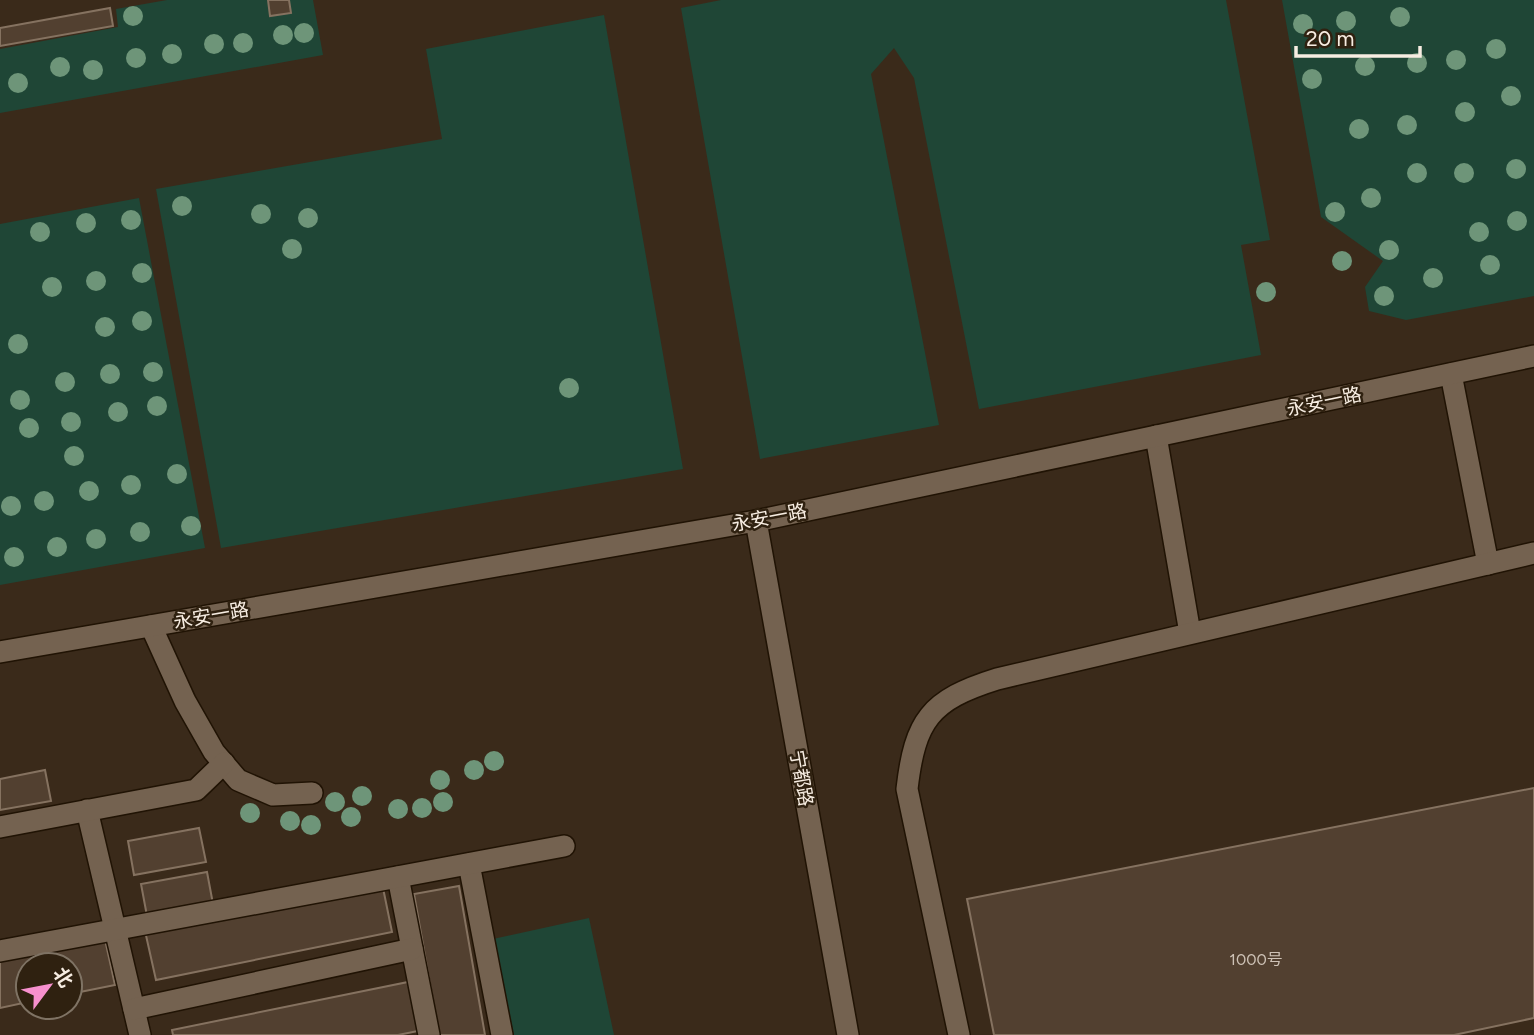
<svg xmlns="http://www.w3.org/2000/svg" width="1534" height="1035" font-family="Figtree,'Noto Sans SC',sans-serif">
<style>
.green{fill:#1f4636}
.building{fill:#524030;stroke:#857260;stroke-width:2}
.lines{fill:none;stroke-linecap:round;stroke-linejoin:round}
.lane-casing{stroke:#201304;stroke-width:24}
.secondary-casing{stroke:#201304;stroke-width:24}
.lane{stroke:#746250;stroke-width:21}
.secondary{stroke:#746250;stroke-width:21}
.tree{fill:#6e9579}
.labels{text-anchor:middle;stroke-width:5;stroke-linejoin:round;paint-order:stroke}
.number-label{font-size:16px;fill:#cec2b6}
.street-label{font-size:19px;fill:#f7ede2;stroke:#2f2110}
</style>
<rect width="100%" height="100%" fill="#3a2a1a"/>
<!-- green -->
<g class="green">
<path d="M167 0H313L323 55 0 113V49L118 27 116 9Z"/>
<path d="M721 0H1226L1270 240 1241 245 1261 355 979 409 914 78 894 48 871 74 939 425 760 459 681 8Z"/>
<path d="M1282 0H1534V296L1406 320 1369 311 1365 287 1383 261 1321 217Z"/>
<path d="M604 15 683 469 221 548 156 189 442 139 426 49Z"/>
<path d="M139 198 205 548 0 585V224Z"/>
<path d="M589 918 614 1035H514L493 939Z"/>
</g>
<!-- building -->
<g class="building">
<path d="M268 0H289L291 13 270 16Z"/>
<path d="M110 8 113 26 0 46V28Z"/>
<path d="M45 770 51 801 0 810V779Z"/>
<path d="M1534 788V1018L1454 1035H994L967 899Z"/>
<path d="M199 828 206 862 134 875 128 841Z"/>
<path d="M207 872 213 904 147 916 141 884Z"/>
<path d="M382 883 392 932 156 980 145 931Z"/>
<path d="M459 886 485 1035H439L414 894Z"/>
<path d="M104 935 115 985 70 994V965H28V1002L0 1008V957Z"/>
<path d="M408 982 418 1031 398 1035H173L172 1030Z"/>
</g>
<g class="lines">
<defs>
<g id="lane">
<path d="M1451 374 1488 564"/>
<path d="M1156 436 1190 633"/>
<path d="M151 626 185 701 214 752 238 780 273 795 312 793"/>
<path d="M87 810 140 1035"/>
<path d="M0 827 196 790 224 763"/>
<path d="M469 864 502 1035"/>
<path d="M398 877 429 1035"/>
<path d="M0 951 564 846"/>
<path d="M134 1009 412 949"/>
<path d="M959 1035 907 789C915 720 930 700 997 679L1534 553"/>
</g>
<g id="secondary">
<path d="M756 521 848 1035"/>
<path d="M0 652 756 521 1534 356"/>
</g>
</defs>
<!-- lane casing -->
<use href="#lane" class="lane-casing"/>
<!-- secondary casing -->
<use href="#secondary" class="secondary-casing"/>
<!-- lane -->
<use href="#lane" class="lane"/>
<!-- secondary -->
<use href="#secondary" class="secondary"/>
</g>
<!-- trees -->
<g class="tree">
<circle cx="133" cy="16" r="10"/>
<circle cx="1400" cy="17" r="10"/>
<circle cx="1346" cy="21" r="10"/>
<circle cx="1303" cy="24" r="10"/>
<circle cx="304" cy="33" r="10"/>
<circle cx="283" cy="35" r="10"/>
<circle cx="243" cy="43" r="10"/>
<circle cx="214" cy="44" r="10"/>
<circle cx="1496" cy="49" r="10"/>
<circle cx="172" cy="54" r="10"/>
<circle cx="136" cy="58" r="10"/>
<circle cx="1456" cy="60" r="10"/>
<circle cx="1417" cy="63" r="10"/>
<circle cx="1365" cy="66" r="10"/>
<circle cx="60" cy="67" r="10"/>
<circle cx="93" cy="70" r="10"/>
<circle cx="1312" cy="79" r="10"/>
<circle cx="18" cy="83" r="10"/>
<circle cx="1511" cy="96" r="10"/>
<circle cx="1465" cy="112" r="10"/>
<circle cx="1407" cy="125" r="10"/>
<circle cx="1359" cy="129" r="10"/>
<circle cx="1516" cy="169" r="10"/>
<circle cx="1417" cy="173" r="10"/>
<circle cx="1464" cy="173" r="10"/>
<circle cx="1371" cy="198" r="10"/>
<circle cx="182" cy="206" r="10"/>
<circle cx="1335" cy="212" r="10"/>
<circle cx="261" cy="214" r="10"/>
<circle cx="308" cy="218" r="10"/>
<circle cx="131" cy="220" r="10"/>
<circle cx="1517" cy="221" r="10"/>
<circle cx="86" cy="223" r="10"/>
<circle cx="40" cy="232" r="10"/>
<circle cx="1479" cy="232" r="10"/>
<circle cx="292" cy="249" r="10"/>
<circle cx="1389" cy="250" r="10"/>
<circle cx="1342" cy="261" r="10"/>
<circle cx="1490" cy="265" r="10"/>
<circle cx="142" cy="273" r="10"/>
<circle cx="1433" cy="278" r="10"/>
<circle cx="96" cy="281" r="10"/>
<circle cx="52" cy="287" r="10"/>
<circle cx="1266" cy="292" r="10"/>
<circle cx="1384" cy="296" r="10"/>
<circle cx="142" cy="321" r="10"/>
<circle cx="105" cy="327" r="10"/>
<circle cx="18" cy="344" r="10"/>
<circle cx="153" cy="372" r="10"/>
<circle cx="110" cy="374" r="10"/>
<circle cx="65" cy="382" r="10"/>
<circle cx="569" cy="388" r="10"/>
<circle cx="20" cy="400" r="10"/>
<circle cx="157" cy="406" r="10"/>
<circle cx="118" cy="412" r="10"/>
<circle cx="71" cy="422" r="10"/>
<circle cx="29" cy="428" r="10"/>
<circle cx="74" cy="456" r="10"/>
<circle cx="177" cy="474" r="10"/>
<circle cx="131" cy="485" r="10"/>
<circle cx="89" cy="491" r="10"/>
<circle cx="44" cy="501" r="10"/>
<circle cx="11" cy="506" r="10"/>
<circle cx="191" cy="526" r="10"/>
<circle cx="140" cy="532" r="10"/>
<circle cx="96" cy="539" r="10"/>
<circle cx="57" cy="547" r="10"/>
<circle cx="14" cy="557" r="10"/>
<circle cx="494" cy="761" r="10"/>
<circle cx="474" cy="770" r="10"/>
<circle cx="440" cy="780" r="10"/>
<circle cx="362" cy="796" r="10"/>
<circle cx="335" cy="802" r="10"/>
<circle cx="443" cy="802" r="10"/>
<circle cx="422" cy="808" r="10"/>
<circle cx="398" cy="809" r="10"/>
<circle cx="250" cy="813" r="10"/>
<circle cx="351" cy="817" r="10"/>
<circle cx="290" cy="821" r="10"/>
<circle cx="311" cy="825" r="10"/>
</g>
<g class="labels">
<!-- number labels -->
<g class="number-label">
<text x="1256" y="965">1000号</text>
</g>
<!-- street labels -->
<g class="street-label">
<text transform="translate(1324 401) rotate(-12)" y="7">永安一路</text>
<text transform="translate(769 517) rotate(-11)" y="7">永安一路</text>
<text transform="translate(211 615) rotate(-10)" y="7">永安一路</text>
<text transform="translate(802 778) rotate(80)" y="7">宁都路</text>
</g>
</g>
<!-- north arrow -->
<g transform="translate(49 986) rotate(58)"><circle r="33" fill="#2f2110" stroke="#7f7364" stroke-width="2"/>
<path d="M0-5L12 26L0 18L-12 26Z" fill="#f790ce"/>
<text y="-10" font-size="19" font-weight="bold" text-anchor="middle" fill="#f7ede2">北</text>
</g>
<!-- scale -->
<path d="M1296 46v10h124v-10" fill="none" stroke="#f7ede2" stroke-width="3.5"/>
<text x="1306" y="46" font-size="21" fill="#f7ede2" stroke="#2f2110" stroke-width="5" paint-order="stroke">20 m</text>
</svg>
